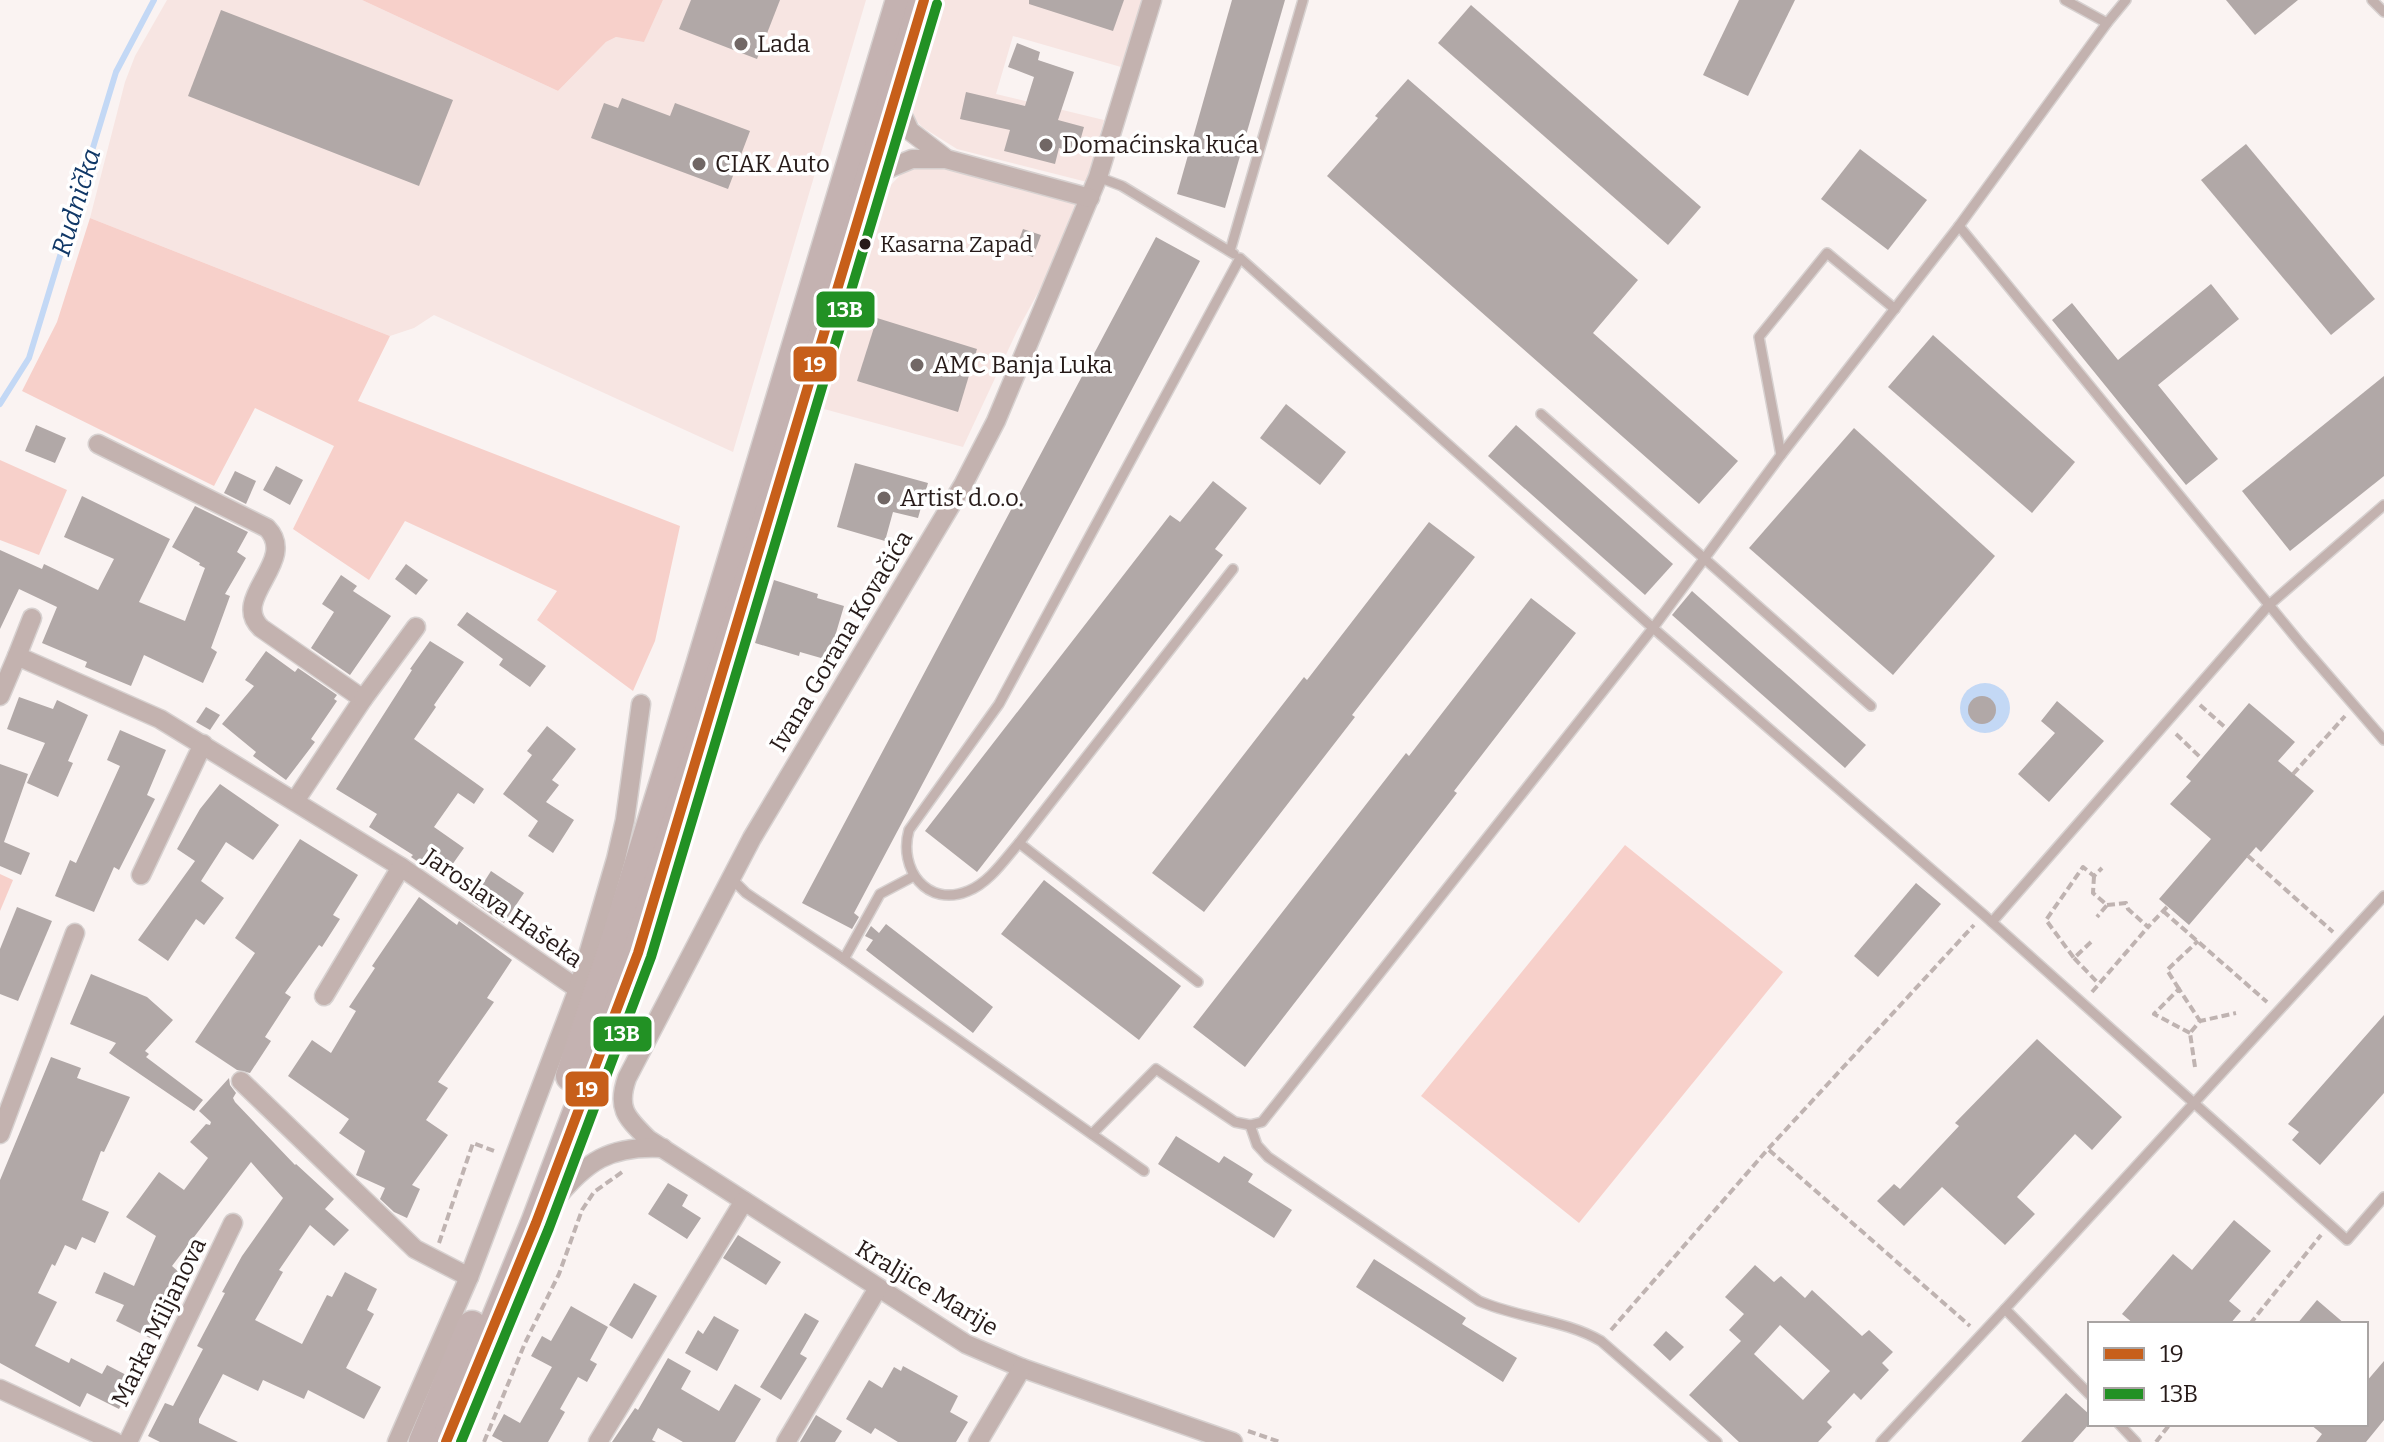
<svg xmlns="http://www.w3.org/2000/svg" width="2384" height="1442" font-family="Bitter,serif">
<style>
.built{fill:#f7e5e2}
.green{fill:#f7d0ca}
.water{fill:#c3d8f5}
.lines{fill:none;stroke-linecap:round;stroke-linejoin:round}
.stream{stroke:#c3d8f5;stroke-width:6}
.building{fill:#b1a8a7;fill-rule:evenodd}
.service-casing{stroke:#d7d1d0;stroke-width:12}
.minor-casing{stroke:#d7d1d0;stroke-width:21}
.primary-casing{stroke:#d7d1d0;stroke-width:33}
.path{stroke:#bfb3b1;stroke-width:4;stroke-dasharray:8 4;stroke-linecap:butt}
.service{stroke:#c3b2af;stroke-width:9}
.minor{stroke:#c3b2af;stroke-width:18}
.primary{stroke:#c4b2b1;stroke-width:30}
.bus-1-casing{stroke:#fff;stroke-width:16}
.bus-2-casing{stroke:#fff;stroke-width:16}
.bus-1{stroke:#c75f1a;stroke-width:10}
.bus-2{stroke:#229124;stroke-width:10}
.poi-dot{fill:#716765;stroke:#fff;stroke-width:3}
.bus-dot{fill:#271b19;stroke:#fff;stroke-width:3}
.labels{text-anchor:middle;stroke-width:7;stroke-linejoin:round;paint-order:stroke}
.bus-label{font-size:22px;fill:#271b19;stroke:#fff;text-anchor:start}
.poi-label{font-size:24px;fill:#271b19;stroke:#fff;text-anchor:start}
.street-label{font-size:24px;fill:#271b19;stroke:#fff}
.water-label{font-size:26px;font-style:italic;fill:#103867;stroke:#fff}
.line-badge{stroke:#fff;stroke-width:3}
.badge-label{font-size:22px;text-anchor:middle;font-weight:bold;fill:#fff}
</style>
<rect width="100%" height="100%" fill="#faf3f2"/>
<!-- built -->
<g class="built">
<path d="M167 0H362L558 91 606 42 616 37 644 41 663 0H866L733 452 434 315 414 328 390 336 90 218 125 82 135 56Z"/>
<path d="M939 0H1142L1121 67 1013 36 996 94 1104 120 1087 182 957 149 922 127 915 119 910 101Z"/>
<path d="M936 165 1076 202 1046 278 1017 331 963 447 824 409 856 279 886 190 908 167Z"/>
</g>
<!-- green -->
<g class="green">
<path d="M362 0H663L644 42 616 37 606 42 558 91Z"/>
<path d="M90 218 390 336 358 401 680 526 655 641 633 691 537 620 557 591 405 521 369 580 293 529 334 446 255 408 214 486 22 391 57 322Z"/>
<path d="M0 460 67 490 39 555 0 540Z"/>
<path d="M1625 845 1783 972 1579 1223 1421 1096Z"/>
<path d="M0 874 13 880 0 911Z"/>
</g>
<!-- water -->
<circle class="water" cx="1985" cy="708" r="25"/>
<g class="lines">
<!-- stream -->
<path class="stream" d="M0 404 29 358 116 72 154 0"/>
</g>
<!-- building -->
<g class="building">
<path d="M691 0H780L757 59 679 29Z"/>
<path d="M1029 0H1124L1113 31 1029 4Z"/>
<path d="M1232 0H1285L1225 208 1177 194Z"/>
<path d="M1739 0H1795L1748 96 1703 75Z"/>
<path d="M2226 0H2298L2255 35Z"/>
<path d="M1471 5 1701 207 1668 245 1438 43Z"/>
<path d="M221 10 453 100 419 186 188 96Z"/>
<path d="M1017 43 1040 52 1038 60 1074 72 1058 120 1084 127 1077 152 1059 148 1055 164 1004 151 1010 130 960 119 966 92 1025 106 1034 77 1008 67Z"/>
<path d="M1408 79 1638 280 1593 333 1738 461 1699 504 1327 176 1378 118 1375 116Z"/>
<path d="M622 98 670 116 675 103 750 131 728 189 591 138 604 103 618 108Z"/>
<path d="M2246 144 2375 299 2331 335 2201 180Z"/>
<path d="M1860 149 1927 200 1888 250 1821 199Z"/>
<path d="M1023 229 1041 235 1033 257 1015 251Z"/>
<path d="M1156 237 1200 261 854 913 859 917 852 929 802 903Z"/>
<path d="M2211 284 2239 319 2158 385 2218 459 2186 485 2052 320 2072 303 2118 360Z"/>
<path d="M877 318 977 349 958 412 857 381Z"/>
<path d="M1933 335 2075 462 2032 513 1888 387Z"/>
<path d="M2384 376V476L2290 551 2242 491Z"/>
<path d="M1286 404 1346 452 1320 485 1260 438Z"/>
<path d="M36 425 66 438 55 463 25 451Z"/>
<path d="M1516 425 1673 564 1645 595 1488 456Z"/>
<path d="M1854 428 1995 556 1893 675 1749 548Z"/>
<path d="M855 463 928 483 918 518 893 512 885 541 837 527Z"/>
<path d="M276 466 303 480 290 505 263 490Z"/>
<path d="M235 471 256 481 246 504 224 493Z"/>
<path d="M1213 481 1247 508 1215 549 1223 555 977 872 925 831 1170 515 1180 522Z"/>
<path d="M82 496 170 539 139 602 185 621 205 568 199 565 200 563 172 547 195 506 248 532 237 552 246 558 225 594 230 596 211 648 217 652 203 683 144 655 131 686 85 667 87 662 42 643 57 607 19 589 0 629V550L42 569 44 564 98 590 114 559 64 537Z"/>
<path d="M1429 522 1475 557 1352 715 1355 717 1204 912 1152 873 1304 677 1307 680Z"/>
<path d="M406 564 428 580 416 595 395 579Z"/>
<path d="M341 575 357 586 353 591 391 616 350 675 311 648 334 612 322 604Z"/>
<path d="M774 580 818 594 817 598 844 606 828 660 800 652 799 656 755 643Z"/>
<path d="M1692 591 1866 745 1845 768 1672 615Z"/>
<path d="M1531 598 1576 633 1454 791 1457 793 1245 1067 1193 1027 1406 753 1409 756Z"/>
<path d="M467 612 546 666 530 687 499 665 503 659 457 625Z"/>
<path d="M430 641 464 662 434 705 436 707 414 739 484 789 474 804 458 793 434 827 464 848 442 879 411 857 413 855 369 827 377 814 336 789 412 670 410 669Z"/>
<path d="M266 651 295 672 298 668 337 695 334 699 337 701 311 739 315 742 286 780 253 756 256 752 222 724 254 686 245 680Z"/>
<circle cx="1982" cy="710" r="14"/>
<path d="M19 697 53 709 57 700 88 715 68 761 73 763 58 797 27 783 45 743 7 729Z"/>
<path d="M2057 701 2104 741 2049 802 2018 774 2055 733 2041 721Z"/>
<path d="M2249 703 2295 742 2278 761 2314 791 2261 852 2256 847 2189 925 2159 899 2211 839 2170 804 2191 781 2186 777Z"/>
<path d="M206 707 220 715 210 730 196 722Z"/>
<path d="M547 726 576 749 552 780 559 785 546 802 574 820 553 853 528 836 538 821 503 794 532 755 527 751Z"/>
<path d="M120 730 166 750 147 795 155 799 119 870 114 867 94 912 55 896 70 860 76 863 120 766 107 760Z"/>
<path d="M0 764 28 774 4 842 30 853 21 875 0 866Z"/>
<path d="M220 784 279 825 253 860 226 842 201 881 224 898 204 925 196 919 168 961 138 940 195 861 177 849 200 809Z"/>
<path d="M300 839 358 875 333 915 340 919 322 947 319 945 285 993 291 997 265 1037 271 1041 250 1073 237 1070 195 1042 255 953 235 938Z"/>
<path d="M491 871 524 893 504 923 472 901Z"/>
<path d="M1044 880 1181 986 1139 1040 1001 934Z"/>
<path d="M1916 883 1941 904 1878 977 1854 956Z"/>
<path d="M419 897 457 925 459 921 512 960 487 998 494 1002 438 1082 448 1088 426 1120 448 1135 412 1185 420 1189 407 1218 394 1212 380 1199 385 1188 356 1175 365 1151 339 1133 349 1119 288 1076 312 1040 331 1053 356 1011 349 1007 375 968 372 966Z"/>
<path d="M17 907 52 921 18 1001 0 994V949Z"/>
<path d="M886 924 993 1007 973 1033 866 950 873 940 865 936 871 926 879 933Z"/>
<path d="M91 974 147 997 173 1020 145 1051 149 1054 146 1057 203 1100 194 1111 109 1053 116 1043 70 1024Z"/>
<path d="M2384 1015V1093L2320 1165 2292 1140 2299 1132 2288 1124Z"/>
<path d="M2037 1039 2122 1117 2092 1150 2075 1134 2017 1197 2035 1214 2005 1245 1942 1187 1904 1226 1877 1201 1894 1184 1900 1189 1959 1126 1955 1123Z"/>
<path d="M51 1057 81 1068 77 1078 130 1097 104 1152 101 1151 82 1200 109 1212 95 1243 82 1237 76 1250 65 1245 55 1266 52 1264 38 1293 57 1302 35 1346 69 1363 71 1358 102 1374 107 1365 134 1379 119 1409 87 1393 80 1407 0 1363V1180Z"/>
<path d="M229 1078 230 1085 236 1093 233 1098 235 1102 295 1165 296 1164 334 1199 325 1209 349 1230 334 1246 310 1225 279 1270 283 1272 255 1320 302 1344 327 1295 332 1297 345 1272 377 1289 367 1310 374 1314 346 1368 381 1387 364 1419 308 1390 304 1399 263 1380 258 1391 223 1374 199 1419V1423L238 1442H160L148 1436 165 1403 173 1406 203 1349 197 1346 225 1293 222 1292 242 1256 283 1198 251 1162 172 1266 182 1275 150 1338 116 1321 124 1305 95 1293 104 1272 134 1286 156 1236 126 1217 159 1172 184 1190 208 1158 190 1142 206 1124 210 1125 211 1122 199 1111Z"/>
<path d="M1176 1136 1219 1163 1224 1156 1253 1174 1248 1182 1292 1210 1274 1238 1158 1164Z"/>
<path d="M668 1183 688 1195 682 1206 701 1218 687 1239 648 1214Z"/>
<path d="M2234 1220 2271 1251 2229 1301 2241 1311 2230 1324H2134L2122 1314 2173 1254 2192 1270Z"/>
<path d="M738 1235 781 1262 766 1285 723 1258Z"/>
<path d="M1374 1259 1466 1318 1462 1324 1517 1358 1503 1382 1356 1287Z"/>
<path d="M1755 1265 1774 1282 1781 1276 1805 1298 1812 1290 1862 1336 1869 1330 1893 1352 1882 1363 1889 1370 1861 1400 1854 1393 1827 1422 1832 1427 1818 1442H1739L1689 1395 1741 1341 1729 1330 1744 1314 1725 1297ZM1780 1325 1830 1371 1803 1400 1754 1354Z"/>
<path d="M634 1283 657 1296 632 1339 609 1325Z"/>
<path d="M2317 1300 2345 1324H2297Z"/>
<path d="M571 1306 608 1327 590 1360 597 1364 587 1382 578 1377 560 1409 565 1412 548 1442H503L492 1436 504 1414 520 1423 552 1367 531 1356 542 1336 551 1341Z"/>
<path d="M805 1313 819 1321 800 1354 807 1358 781 1400 760 1387Z"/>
<path d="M714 1316 739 1330 717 1371 685 1353 698 1330 703 1334Z"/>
<path d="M1666 1331 1684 1347 1670 1361 1653 1345Z"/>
<path d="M668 1358 691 1371 681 1389 719 1411 735 1384 761 1399 735 1442H683L658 1428 652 1440 656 1442H612L635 1408 638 1410Z"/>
<path d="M2384 1361V1420L2366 1442H2316L2322 1434 2310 1424H2366V1382Z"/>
<path d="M903 1366 958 1396 950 1412 968 1422 956 1442H898L875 1428 871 1434 846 1419 869 1380 882 1388 894 1367 901 1371Z"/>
<path d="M2066 1393 2090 1415V1423L2073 1442H2021Z"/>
<path d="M816 1415 842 1431 835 1442H800Z"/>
</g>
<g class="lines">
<defs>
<g id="service">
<path d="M2372 0 2384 12"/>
<path d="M2107 23 2126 0"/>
<path d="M1098 177 1122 186 1234 254"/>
<path d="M1959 226 2301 644 2384 740"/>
<path d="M1230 251 1303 0"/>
<path d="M1541 414 1871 706"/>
<path d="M1781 455 1759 337 1827 253 1895 309"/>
<path d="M1019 843C1005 859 989 883 968 891 927 908 898 869 909 830L999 704 1240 258 1653 628 1984 915 2347 1240 2384 1197"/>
<path d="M731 878 746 893 844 959 1144 1171"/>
<path d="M1992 922 2269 605 2384 505"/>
<path d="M844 959 880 894 914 876"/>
<path d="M1198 982 1019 843 1233 569"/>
<path d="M1250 1125 1257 1145 1268 1157 1479 1301C1518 1318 1565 1320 1601 1341L1717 1442"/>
<path d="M1092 1134 1156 1069 1235 1122 1250 1125 1262 1122 1653 628 1781 455 1959 226 2107 23 2065 0"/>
<path d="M2090 1395 2005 1309 2384 896"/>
<path d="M2119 1424 2136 1442"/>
<path d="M1881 1442 2005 1309"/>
</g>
<g id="minor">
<path d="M1152 0 1098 177 996 421 963 485 752 838 627 1078C616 1109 627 1118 648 1139L966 1344 1022 1368 1233 1442"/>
<path d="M895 99 910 131 944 157"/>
<path d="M871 176 912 159H946L1090 198"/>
<path d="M98 444 267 528C299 561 229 598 261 628L363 699 295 801"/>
<path d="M17 656 32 618"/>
<path d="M0 696 17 656 160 719 401 867 578 989"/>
<path d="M363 699 416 627"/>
<path d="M141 875 203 744"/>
<path d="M324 996 401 867"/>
<path d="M241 1081 415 1249 469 1277"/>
<path d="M0 1134 75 933"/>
<path d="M553 1202C586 1161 610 1145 663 1148"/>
<path d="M0 1389 115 1442"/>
<path d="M128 1442 233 1223"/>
<path d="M397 1442 469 1277 578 989 616 859 625 820 641 704"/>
<path d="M598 1442 744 1201"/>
<path d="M786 1442 878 1288"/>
<path d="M978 1442 1022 1368"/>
</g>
<g id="primary">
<path d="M571 1076 613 950 700 669 901 0"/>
<path d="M424 1442 472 1326"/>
<path d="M446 1442 536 1223 638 953 924 0"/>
</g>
</defs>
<!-- service casing -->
<use href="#service" class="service-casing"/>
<!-- minor casing -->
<use href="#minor" class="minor-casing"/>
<!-- primary casing -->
<use href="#primary" class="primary-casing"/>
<!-- path -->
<g class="path">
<path d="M2200 705 2227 729"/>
<path d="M2176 734 2201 758"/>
<path d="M2293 774 2345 716"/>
<path d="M2248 856 2333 932"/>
<path d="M2094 876 2093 893 2107 905 2097 917"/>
<path d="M2107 905 2126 903 2128 909 2148 927 2167 907"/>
<path d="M2163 911 2267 1002"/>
<path d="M2091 942 2074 958 2046 920 2083 867 2094 876 2102 868"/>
<path d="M2074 958 2099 984"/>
<path d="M2179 989 2167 970 2198 941"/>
<path d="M2092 992 2148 927"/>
<path d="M2190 1033 2154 1014 2179 989 2200 1021"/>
<path d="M2195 1067 2190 1033 2200 1021 2236 1013"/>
<path d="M1769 1150 1970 1326"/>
<path d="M439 1243 473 1143 497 1152"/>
<path d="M2250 1324 2321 1235"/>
<path d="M1611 1330 1768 1149 1974 925"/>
<path d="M1248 1431 1280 1442"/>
<path d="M484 1442 525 1343 559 1274 582 1210 594 1192 625 1170"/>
<path d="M2156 1442 2170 1424"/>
</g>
<!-- service -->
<use href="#service" class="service"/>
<!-- minor -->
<use href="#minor" class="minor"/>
<!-- primary -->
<use href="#primary" class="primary"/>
<defs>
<path id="bus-1" d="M446 1442 536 1223 638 953 924 0"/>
<path id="bus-2" d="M461 1442 549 1228 651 957 937 4"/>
</defs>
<!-- bus-1 casing -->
<use href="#bus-1" class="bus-1-casing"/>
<!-- bus-2 casing -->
<use href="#bus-2" class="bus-2-casing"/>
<!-- bus-1 -->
<use href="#bus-1" class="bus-1"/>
<!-- bus-2 -->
<use href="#bus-2" class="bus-2"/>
</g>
<!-- markers -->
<g class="poi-dot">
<circle cx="741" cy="44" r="8"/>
<circle cx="1046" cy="145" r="8"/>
<circle cx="699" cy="164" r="8"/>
<circle cx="917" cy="365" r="8"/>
<circle cx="884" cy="498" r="8"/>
</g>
<circle class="bus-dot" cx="865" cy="244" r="7"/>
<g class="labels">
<!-- bus labels -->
<g class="bus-label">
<text x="880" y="252">Kasarna Zapad</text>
</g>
<!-- poi labels -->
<g class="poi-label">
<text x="757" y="52">Lada</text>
<text x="1062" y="153">Domaćinska kuća</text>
<text x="715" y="172">CIAK Auto</text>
<text x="933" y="373">AMC Banja Luka</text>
<text x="900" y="506">Artist d.o.o.</text>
</g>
<!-- street labels -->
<g class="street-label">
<text transform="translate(841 641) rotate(-59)" y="8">Ivana Gorana Kovačića</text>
<text transform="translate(503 908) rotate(35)" y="8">Jaroslava Hašeka</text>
<text transform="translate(927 1288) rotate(31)" y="8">Kraljice Marije</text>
<text transform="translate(159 1322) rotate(-64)" y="8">Marka Miljanova</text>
</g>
<!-- water labels -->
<g class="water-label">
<text transform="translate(76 202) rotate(-73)" y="9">Rudnička</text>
</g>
</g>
<g class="line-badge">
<rect x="815" y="290" width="61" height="39" rx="8" fill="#229124"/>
<rect x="792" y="345" width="46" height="38" rx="8" fill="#c75f1a"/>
<rect x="592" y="1015" width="61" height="38" rx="8" fill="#229124"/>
<rect x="564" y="1070" width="46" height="38" rx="8" fill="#c75f1a"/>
</g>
<g class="badge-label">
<text x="845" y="317">13B</text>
<text x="815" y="372">19</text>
<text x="622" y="1041">13B</text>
<text x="587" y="1097">19</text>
</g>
<!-- legend -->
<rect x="2088" y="1322" width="280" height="104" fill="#ffffff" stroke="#a9a4a3" stroke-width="2"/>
<rect x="2104" y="1348" width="40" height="12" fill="#c75f1a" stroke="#a9a4a3" stroke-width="2"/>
<text x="2160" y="1362" font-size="24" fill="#271b19">19</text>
<rect x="2104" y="1388" width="40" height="12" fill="#229124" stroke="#a9a4a3" stroke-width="2"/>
<text x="2160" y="1402" font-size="24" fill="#271b19">13B</text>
</svg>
